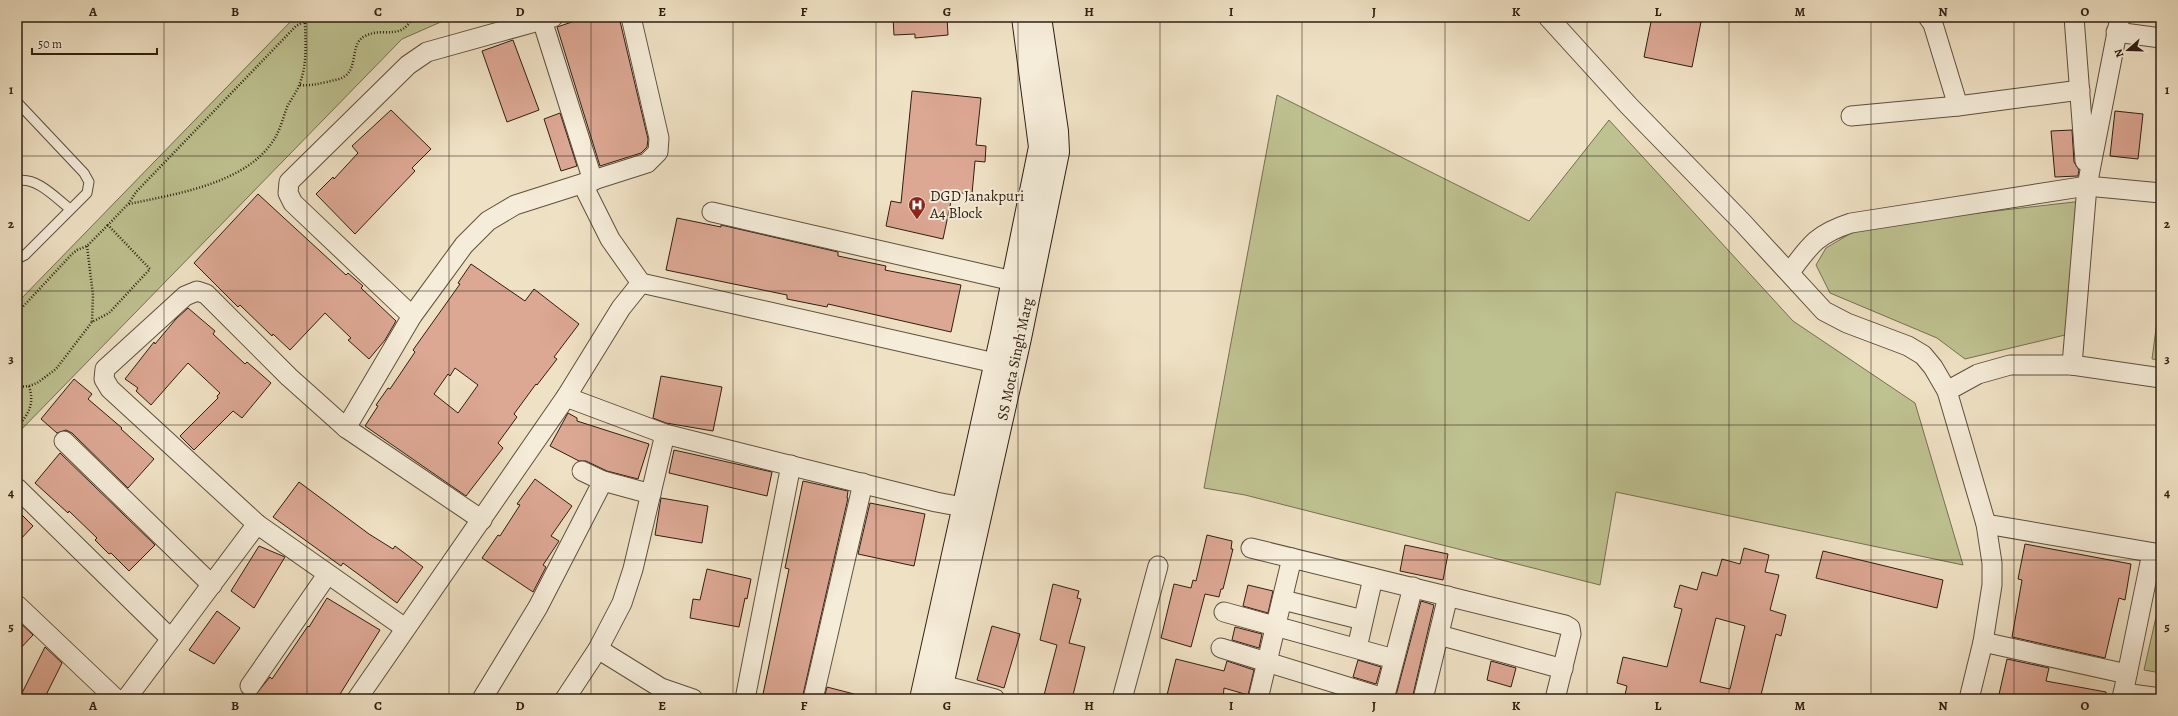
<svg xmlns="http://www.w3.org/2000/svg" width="2178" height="716" font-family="Alegreya,serif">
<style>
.green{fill:#bec190;stroke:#767051}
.building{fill:#dca793;stroke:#2e1f12;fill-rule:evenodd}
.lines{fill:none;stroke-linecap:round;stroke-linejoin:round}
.lane-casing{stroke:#5e503e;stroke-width:11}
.street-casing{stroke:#5e503e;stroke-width:21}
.secondary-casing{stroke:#2e1f12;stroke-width:24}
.path{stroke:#2e1f12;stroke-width:2.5;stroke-dasharray:1 2;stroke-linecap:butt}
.lane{stroke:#f5ecd9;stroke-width:9}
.street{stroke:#f5ecd9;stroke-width:19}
.secondary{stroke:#f5ecd9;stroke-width:22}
.grid{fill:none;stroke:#2e1f12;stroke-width:1;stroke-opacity:0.55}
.labels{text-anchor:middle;stroke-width:4;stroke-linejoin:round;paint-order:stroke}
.poi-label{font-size:15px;fill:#2e1f12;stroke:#f5ecd9;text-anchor:start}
.street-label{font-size:15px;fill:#2e1f12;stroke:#f5ecd9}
.neatline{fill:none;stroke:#2e1f12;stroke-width:1.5}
.grid-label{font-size:13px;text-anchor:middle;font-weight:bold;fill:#2e1f12}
</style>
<rect width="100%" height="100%" fill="#efe1c4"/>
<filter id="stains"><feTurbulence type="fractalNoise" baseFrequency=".005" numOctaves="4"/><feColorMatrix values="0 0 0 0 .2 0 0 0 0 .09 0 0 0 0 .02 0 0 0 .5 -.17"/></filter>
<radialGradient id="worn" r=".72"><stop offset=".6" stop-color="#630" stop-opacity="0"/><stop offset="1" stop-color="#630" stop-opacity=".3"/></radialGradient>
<!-- green -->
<g class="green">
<path d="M295 17H459L443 21 402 39 17 434V303Z"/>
<path d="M1277 95 1529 221 1609 120 1793 321 1915 403 1963 565 1616 492 1600 585 1245 495 1204 488Z"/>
<path d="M2083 201 2065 335 1965 359 1937 338 1830 293 1816 265 1826 248 1863 226Z"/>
<path d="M2161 291V360L2152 359Z"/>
<path d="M2161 595V673L2144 670Z"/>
</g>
<!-- building -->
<g class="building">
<path d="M587 17H619L648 139 647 147 641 153 600 166 557 27Z"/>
<path d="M893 17H947L948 35 915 38V34L894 35Z"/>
<path d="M1652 17H1668L1701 22 1692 67 1644 57Z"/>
<path d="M513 40 539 110 507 122 482 51Z"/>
<path d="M912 91 981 98 976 145 986 146 985 162 975 161 972 194 953 192 943 239 886 226 891 201 901 203Z"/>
<path d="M391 110 431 149 412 168 415 171 355 234 316 194 333 177 334 179 358 153 352 146Z"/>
<path d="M2115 111 2143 114 2138 159 2110 156Z"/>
<path d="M560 113 577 166 561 171 544 119Z"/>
<path d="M2072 130 2074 162 2079 170 2078 176 2055 177 2051 131Z"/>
<path d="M258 194 346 275 348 273 363 286 361 288 396 321 385 340 369 359 348 340 351 338 325 313 290 350 273 334 272 336 240 305 238 307 194 263Z"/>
<path d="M677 218 721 227V225L838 252V256L886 266 885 270 961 285 951 332 828 304 827 307 787 299V295L666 270Z"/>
<path d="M471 264 525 301 534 289 579 324 554 357 557 359 537 385 536 384 514 414 517 417 498 443 503 448 466 496 365 426 378 406 376 405 388 388 390 389 415 352 413 350 460 284 458 283ZM455 368 478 385 458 413 434 394 448 374 450 376Z"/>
<path d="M188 308 215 331 213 334 245 364 247 362 271 383 242 418 233 411 194 450 180 436 218 398 217 396 220 393 188 363 151 405 136 391 138 388 125 379 154 342 155 344 176 319Z"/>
<path d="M661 376 722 387 713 431 666 423 653 418Z"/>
<path d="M74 379 92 394 88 399 122 428 121 429 154 459 128 488 72 433 66 430 57 433 41 419Z"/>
<path d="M568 413 577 418V421L649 444 638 479 607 471 586 461H579L550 446Z"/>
<path d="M674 450 772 472 767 496 669 473Z"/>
<path d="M60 453 155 545 129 571 111 553 109 554 95 540 97 538 69 511 68 513 35 483Z"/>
<path d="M535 479 572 506 551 536 559 541 543 565 546 567 533 592 482 558 498 535 500 536 520 505 517 504Z"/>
<path d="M803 481 848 491 847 498H848L802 699H762L789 569 785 568Z"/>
<path d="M299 482 369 534 393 549 395 546 423 567 397 603 369 582 343 563 341 566 273 517Z"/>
<path d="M661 498 708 506 702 543 655 535Z"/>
<path d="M870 503 925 514 914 566 858 554Z"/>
<path d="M17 510 33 526 17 543Z"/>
<path d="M1207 535 1232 541 1231 549H1233L1223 589H1221L1219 597 1205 594 1191 647 1161 638 1174 584 1191 588 1193 580 1196 581Z"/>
<path d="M2025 544 2131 564 2125 600 2119 598 2105 658 2012 637 2022 580 2018 579Z"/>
<path d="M1405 545 1448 554 1443 580 1400 571Z"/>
<path d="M259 546 285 557 254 608 231 591Z"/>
<path d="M1744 548 1769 555 1765 572 1779 575 1770 610 1786 615 1781 636 1776 634 1760 699H1624L1627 686 1617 683 1623 657 1667 667 1682 609 1674 607 1680 585 1697 590 1702 572 1717 576 1722 559 1740 564ZM1716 618 1745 626 1730 689 1700 682Z"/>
<path d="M1823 551 1943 580 1937 608 1816 578Z"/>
<path d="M707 569 751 579 747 599 745 598 739 627 690 618 693 599 700 600Z"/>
<path d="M1053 584 1079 591 1077 598 1081 599 1069 643 1085 647 1072 699H1043L1057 645 1040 640Z"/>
<path d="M1248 585 1273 591 1268 613 1243 606Z"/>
<path d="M327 598 380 630 337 699H252L270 677 272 679 308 626 309 627Z"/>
<path d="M1421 601 1434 605 1412 699H1395Z"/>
<path d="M217 611 240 628 214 664 189 650Z"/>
<path d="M17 620 33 635 17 652Z"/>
<path d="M992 626 1020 634 1004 688 977 680Z"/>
<path d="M1235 627 1262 634 1259 648 1232 640Z"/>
<path d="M45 647 62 663 44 699H33L22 693Z"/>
<path d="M1176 659 1224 671 1227 661 1254 670 1248 695 1224 688 1223 699H1166Z"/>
<path d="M2007 659 2049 668 2046 681 2106 692V699H1998Z"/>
<path d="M1358 660 1381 667 1376 684 1353 677Z"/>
<path d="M1491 661 1516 668 1511 687 1487 680Z"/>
<path d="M827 687 854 694 853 699H824Z"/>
</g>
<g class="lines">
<defs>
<g id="lane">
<path d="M17 102 84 173 89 182 87 193 25 255 17 259"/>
<path d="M17 181C36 176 56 198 70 209"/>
</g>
<g id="street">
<path d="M1548 17 1629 106 1742 222 1824 311 1847 323 1908 346 1923 355 1933 367 1947 391 1986 524 1992 563V585L1983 642 1969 699"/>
<path d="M1928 17 1933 24 1958 106"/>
<path d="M2074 17 2085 161"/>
<path d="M542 20 593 181"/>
<path d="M2116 32 2161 38"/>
<path d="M1851 116 1958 106 2080 90"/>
<path d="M583 185 610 239 641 283 995 363"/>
<path d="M712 212 1013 281"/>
<path d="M1790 272C1810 245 1817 234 1851 223L2087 186 2161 193"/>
<path d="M412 316 293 203 288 193 289 182 408 65 427 52 553 17"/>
<path d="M2072 365 2087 186 2120 17"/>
<path d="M1947 391 1978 374 2010 365H2072L2161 378"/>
<path d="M566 397 665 434 936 502 979 510"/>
<path d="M346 428 412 316 464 245 488 221 515 205 647 163 658 152 659 138 631 17"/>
<path d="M64 441 212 585"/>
<path d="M582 471 603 481 651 494"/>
<path d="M17 488 171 639"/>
<path d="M1986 524 2161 554"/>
<path d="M1251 548 1565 625 1570 628 1571 634 1555 699"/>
<path d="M1283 600 1363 620"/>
<path d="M17 605 116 699"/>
<path d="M1224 612 1394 659"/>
<path d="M405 628 257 524 110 389 104 379 105 369 185 296 197 291 206 294 289 377 346 428 482 520"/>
<path d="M1439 635 1563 669"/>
<path d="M1983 642 2127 674"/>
<path d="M1221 648 1384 698"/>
<path d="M1357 648 1373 578"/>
<path d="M598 649 661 688 693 699"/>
<path d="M942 685 995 699"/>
<path d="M250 686 327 575"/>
<path d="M2123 693 2161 698"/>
<path d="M126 699 257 524"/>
<path d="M357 699 566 397 621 308 641 283"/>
<path d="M482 699 538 607 603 481"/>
<path d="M565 699 598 649 622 603 633 569 665 434"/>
<path d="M745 699 791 465"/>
<path d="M813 699 863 483"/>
<path d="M1122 699 1158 566"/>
<path d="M1258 699 1292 558"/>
<path d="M1384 699 1413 587"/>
<path d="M1423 699 1448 596"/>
<path d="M2122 699 2152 553"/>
</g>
<g id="secondary">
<path d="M921 699 1002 334 1040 147 1023 17"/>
<path d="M939 699 1020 338 1058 152 1057 131 1040 17"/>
</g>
</defs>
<!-- lane casing -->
<use href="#lane" class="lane-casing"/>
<!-- street casing -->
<use href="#street" class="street-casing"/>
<!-- secondary casing -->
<use href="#secondary" class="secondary-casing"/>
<!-- path -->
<g class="path">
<path d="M300 85C310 86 317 84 327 82 333 80 340 80 345 76 358 67 350 43 365 36 384 26 400 42 413 17"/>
<path d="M129 204C175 194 245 184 273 141 280 131 283 118 287 107 291 99 297 92 300 83 308 61 305 40 305 17"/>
<path d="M87 246 93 295 92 322"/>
<path d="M17 313 72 254 77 250 87 246 108 225"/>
<path d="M17 387 29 386 37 383 56 369 92 322 109 313 150 269 108 225 129 203 136 192 296 26 305 21"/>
<path d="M17 428C28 414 35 405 29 386"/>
</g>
<!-- lane -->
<use href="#lane" class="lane"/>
<!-- street -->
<use href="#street" class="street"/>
<!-- secondary -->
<use href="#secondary" class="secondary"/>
</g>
<!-- grid -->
<path class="grid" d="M164 17V699M307 17V699M449 17V699M591 17V699M733 17V699M876 17V699M1018 17V699M1160 17V699M1302 17V699M1445 17V699M1587 17V699M1729 17V699M1871 17V699M2014 17V699M17 156H2161M17 291H2161M17 425H2161M17 560H2161"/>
<!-- icons -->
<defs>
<symbol id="hospital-pin" viewBox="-11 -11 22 30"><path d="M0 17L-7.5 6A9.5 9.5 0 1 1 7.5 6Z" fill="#8f2418" stroke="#f5ecd9"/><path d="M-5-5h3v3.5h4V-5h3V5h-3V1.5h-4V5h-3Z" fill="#fff"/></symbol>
</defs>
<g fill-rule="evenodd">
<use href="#hospital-pin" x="907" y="195" width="20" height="27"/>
</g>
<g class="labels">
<!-- poi labels -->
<g class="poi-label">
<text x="930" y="201">DGD Janakpuri<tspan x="930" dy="17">A4 Block</tspan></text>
</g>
<!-- street labels -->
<g class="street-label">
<text transform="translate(1015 359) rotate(-78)" y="5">SS Mota Singh Marg</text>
</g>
</g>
<!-- margin -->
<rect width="2178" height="716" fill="none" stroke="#efe1c4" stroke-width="44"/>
<!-- north arrow -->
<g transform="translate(2128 50) rotate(250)" stroke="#f5ecd9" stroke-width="3" paint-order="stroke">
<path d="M0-3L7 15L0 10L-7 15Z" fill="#2e1f12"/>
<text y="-6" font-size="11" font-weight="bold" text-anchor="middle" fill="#2e1f12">N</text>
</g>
<!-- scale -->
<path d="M32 48v6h125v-6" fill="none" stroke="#2e1f12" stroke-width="2"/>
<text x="38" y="48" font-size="12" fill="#2e1f12" stroke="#f5ecd9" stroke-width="3" paint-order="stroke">50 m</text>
<rect x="22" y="22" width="2134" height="672" class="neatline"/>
<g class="grid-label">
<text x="93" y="16">A</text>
<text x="235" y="16">B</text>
<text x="378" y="16">C</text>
<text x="520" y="16">D</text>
<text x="662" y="16">E</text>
<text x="804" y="16">F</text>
<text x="947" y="16">G</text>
<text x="1089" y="16">H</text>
<text x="1231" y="16">I</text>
<text x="1374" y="16">J</text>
<text x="1516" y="16">K</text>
<text x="1658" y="16">L</text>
<text x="1800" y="16">M</text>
<text x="1943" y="16">N</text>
<text x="2085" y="16">O</text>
<text x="11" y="94">1</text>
<text x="2167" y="94">1</text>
<text x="11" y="228">2</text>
<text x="2167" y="228">2</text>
<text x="11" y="363">3</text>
<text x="2167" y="363">3</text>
<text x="11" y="497">4</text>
<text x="2167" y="497">4</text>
<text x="11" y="631">5</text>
<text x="2167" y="631">5</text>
<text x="93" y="710">A</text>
<text x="235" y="710">B</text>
<text x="378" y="710">C</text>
<text x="520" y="710">D</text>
<text x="662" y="710">E</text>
<text x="804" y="710">F</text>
<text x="947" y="710">G</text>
<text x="1089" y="710">H</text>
<text x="1231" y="710">I</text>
<text x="1374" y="710">J</text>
<text x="1516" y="710">K</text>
<text x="1658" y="710">L</text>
<text x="1800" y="710">M</text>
<text x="1943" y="710">N</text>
<text x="2085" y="710">O</text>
</g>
<rect width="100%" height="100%" filter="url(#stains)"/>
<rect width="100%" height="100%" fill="url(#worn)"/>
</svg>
